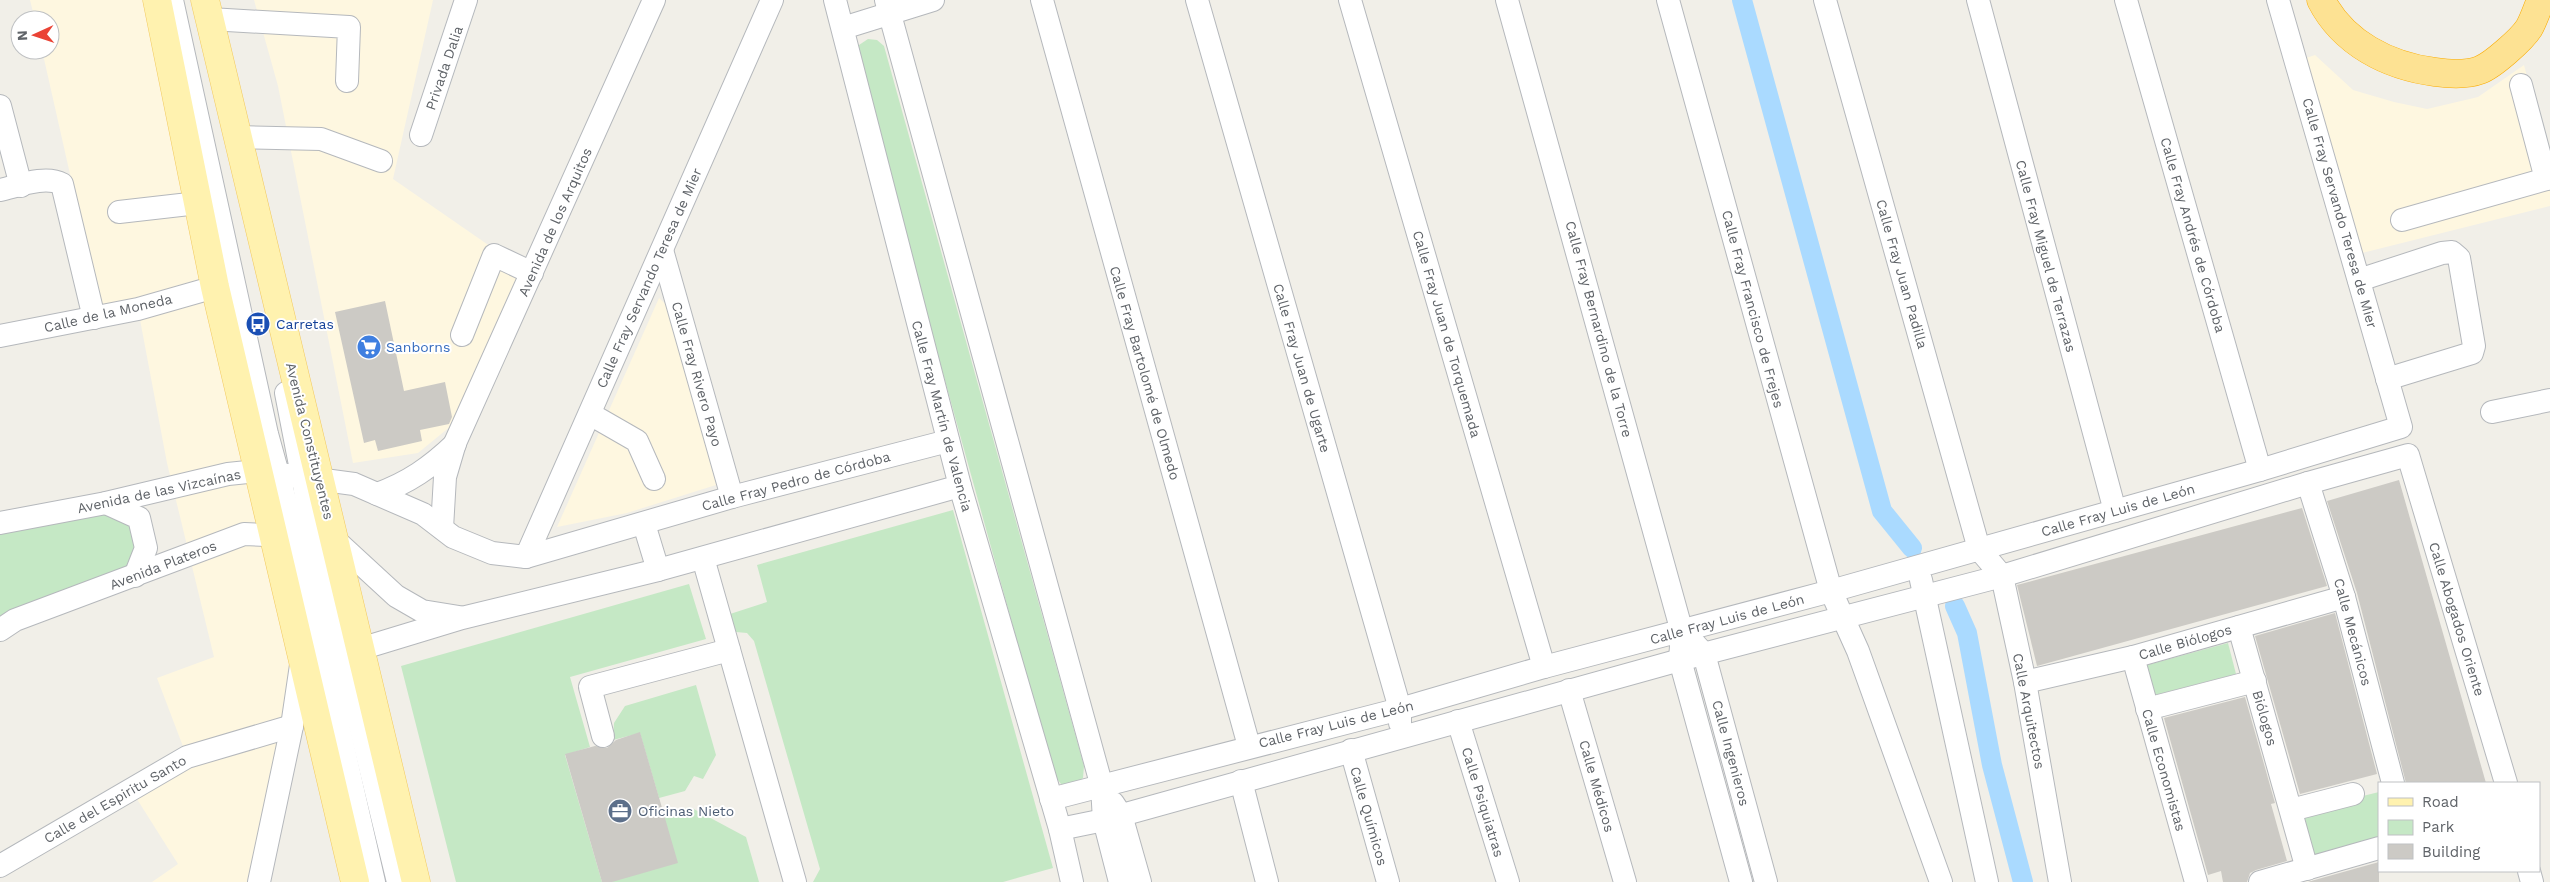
<svg xmlns="http://www.w3.org/2000/svg" width="2550" height="882" font-family="'Work Sans',sans-serif">
<style>
.commercial{fill:#fef7e0}
.green{fill:#c5e8c5}
.lines{fill:none;stroke-linecap:round;stroke-linejoin:round}
.canal{stroke:#aadaff;stroke-width:20}
.building{fill:#cccac5}
.minor-casing{stroke:#b5b8bc;stroke-width:24}
.major-casing{stroke:#f2c960;stroke-width:29}
.highway-casing{stroke:#f9ab00;stroke-width:29}
.minor{stroke:#fff;stroke-width:22}
.major{stroke:#fff2af;stroke-width:28}
.highway{stroke:#fde293;stroke-width:28}
.labels{text-anchor:middle;stroke-width:4;stroke-linejoin:round;paint-order:stroke}
.street-label{font-size:14px;fill:#5f6368;stroke:#fff}
.transit-label{font-size:14px;fill:#164399;stroke:#fff;text-anchor:start}
.shop-label{font-size:14px;fill:#366cbe;stroke:#fff;text-anchor:start}
.service-label{font-size:14px;fill:#4e5e75;stroke:#fff;text-anchor:start}
</style>
<rect width="100%" height="100%" fill="#f1efe8"/>
<!-- commercial -->
<g class="commercial">
<path d="M30 0H157L301 661 259 882H152L178 864 130 788 187 757 157 678 214 657 167 463 138 309 102 316 42 50H50V20H35Z"/>
<path d="M254 0H433L393 179 523 269 457 421 418 453 353 463 278 86Z"/>
<path d="M2315 55 2353 90 2394 102 2427 109 2478 97 2524 65 2550 164V206L2358 254 2303 59Z"/>
<path d="M659 298 672 310 716 485 627 513 557 527Z"/>
</g>
<!-- green -->
<g class="green">
<path d="M868 39 877 40 884 46 1084 766 1083 778 1070 788 1061 784 1054 775 855 55 859 45Z"/>
<path d="M106 503 139 518 135 576 0 630V523Z"/>
<path d="M953 510 1053 868 1003 882H813L820 869 754 641 747 633 736 632 730 614 767 602 757 565Z"/>
<path d="M689 584 706 639 570 677 590 747 565 755 602 882H456L401 666Z"/>
<path d="M2228 643 2236 674 2155 695 2147 665Z"/>
<path d="M696 685 716 755 703 779 694 776 685 791 659 798 640 733 613 740 614 723 625 706Z"/>
<path d="M2379 792V843L2311 862 2294 813Z"/>
<path d="M690 807 746 837 759 882H612L664 814Z"/>
</g>
<g class="lines">
<!-- canal -->
<g class="canal">
<path d="M1742 0 1882 511 1912 548"/>
<path d="M1955 606 1967 633 1992 765 2023 882"/>
</g>
</g>
<!-- building -->
<g class="building">
<path d="M385 301 404 391 445 382 452 417 449 424 420 430 422 441 378 451 375 440 364 443 335 312Z"/>
<path d="M2399 480 2486 783H2406L2357 593 2327 501Z"/>
<path d="M2302 508 2327 586 2037 666 2017 585Z"/>
<path d="M2335 613 2377 774 2300 794 2255 636Z"/>
<path d="M2245 697 2275 803 2271 804 2287 861 2256 870 2250 873 2247 882H2223L2221 871 2208 875 2164 718Z"/>
<path d="M640 732 678 863 612 882H602L565 754 595 746 607 748 616 740Z"/>
<path d="M2379 862V882H2308L2311 881Z"/>
</g>
<g class="lines">
<defs>
<g id="minor">
<path d="M172 0 267 434 295 536 374 882"/>
<path d="M835 0 960 486 1060 829 1072 882"/>
<path d="M886 0 1102 787 1104 820 1120 882"/>
<path d="M1042 0 1249 746"/>
<path d="M1197 0 1400 709V723"/>
<path d="M1350 0 1544 667"/>
<path d="M1507 0 1682 632 1680 660 1741 882"/>
<path d="M1668 0 1831 591 1858 651 1941 882"/>
<path d="M1825 0 1979 549 2002 576 2025 682 2060 882"/>
<path d="M1978 0 2115 511"/>
<path d="M2126 0 2260 470"/>
<path d="M210 19 349 27 347 81"/>
<path d="M843 28 933 0"/>
<path d="M2521 85 2546 179"/>
<path d="M0 106 21 186"/>
<path d="M421 135 466 0"/>
<path d="M238 137 321 139 381 161"/>
<path d="M0 190C18 186 45 175 62 184L94 318"/>
<path d="M119 212 198 203"/>
<path d="M2402 220 2550 178"/>
<path d="M662 250 732 497"/>
<path d="M2359 280 2442 253 2452 252 2459 258 2474 346 2472 353 2387 379"/>
<path d="M462 335 494 255 532 273"/>
<path d="M0 336 138 309 215 287"/>
<path d="M286 393 314 537 398 882"/>
<path d="M2492 412 2550 400"/>
<path d="M590 414 637 441 654 479"/>
<path d="M2308 483 2344 597 2393 783"/>
<path d="M377 494C408 483 431 467 455 444"/>
<path d="M106 503 139 518 146 548 135 576"/>
<path d="M0 523 106 503 228 474 257 471 354 484 423 514 453 537 492 553 526 557 732 497 948 441"/>
<path d="M644 524 658 570"/>
<path d="M442 528 445 477 455 443 654 0"/>
<path d="M326 537 333 538 396 596 422 611 459 617"/>
<path d="M526 557 772 0"/>
<path d="M703 558 795 882"/>
<path d="M1921 580 1987 882"/>
<path d="M2239 627 2307 869"/>
<path d="M0 630 15 620 244 534 289 536"/>
<path d="M1694 643 1704 654 1766 882"/>
<path d="M360 649 462 618 658 570 960 486"/>
<path d="M2133 657 2196 882"/>
<path d="M2025 682 2133 657 2344 597"/>
<path d="M1569 690 1625 882"/>
<path d="M2147 709 2255 681"/>
<path d="M1458 721 1508 882"/>
<path d="M603 736 590 687 729 650"/>
<path d="M1351 750 1388 882"/>
<path d="M1241 781 1267 882"/>
<path d="M1051 799 1400 709 1544 667 1831 591 2260 470 2401 427 2278 0"/>
<path d="M1113 803 1121 815 1140 882"/>
<path d="M2291 810 2353 794"/>
<path d="M1060 829 1104 820 1680 660 2002 576 2308 483 2408 455 2506 783"/>
<path d="M0 866 187 757 292 726"/>
<path d="M2529 871 2532 882"/>
<path d="M259 882 292 726 301 665"/>
<path d="M2260 882 2379 848"/>
</g>
<g id="major">
<path d="M157 0 215 287 355 882"/>
<path d="M205 0 416 882"/>
</g>
<path id="highway" d="M2321 0C2343 43 2388 66 2435 72 2449 74 2467 75 2480 70 2493 65 2522 39 2529 28 2534 19 2537 9 2541 0"/>
</defs>
<!-- minor casing -->
<use href="#minor" class="minor-casing"/>
<!-- major casing -->
<use href="#major" class="major-casing"/>
<!-- highway casing -->
<use href="#highway" class="highway-casing"/>
<!-- minor -->
<use href="#minor" class="minor"/>
<!-- major -->
<use href="#major" class="major"/>
<!-- highway -->
<use href="#highway" class="highway"/>
</g>
<!-- icons -->
<defs>
<symbol id="bus-disc" viewBox="-11 -11 22 22"><circle r="9.5" fill="#1a4fb4" stroke="#fff"/><path d="M-5-6H5V4H4V6H2V4H-2V6H-4V4H-5ZM-3.5-4V0h7V-4ZM-3.5 1.2v1.5H-2V1.2ZM2 1.2v1.5H3.5V1.2Z" fill="#fff"/></symbol>
<symbol id="supermarket-disc" viewBox="-11 -11 22 22"><circle r="9.5" fill="#3f7fe0" stroke="#fff"/><path d="M-6-5.5h2.5l.6 2H6L4.5 2H-2.5L-4.4-4H-6ZM-1.5 3.2a1.3 1.3 0 1 0 .1 0ZM3 3.2a1.3 1.3 0 1 0 .1 0Z" fill="#fff"/></symbol>
<symbol id="office-disc" viewBox="-11 -11 22 22"><circle r="9.5" fill="#5c6f8a" stroke="#fff"/><path d="M-6-3h4V-5.5h4V-3h4V5H-6ZM-1-4.5V-3h2v-1.5ZM-6 0V1H6V0Z" fill="#fff"/></symbol>
</defs>
<g fill-rule="evenodd">
<use href="#bus-disc" x="244" y="310" width="28" height="28"/>
<use href="#supermarket-disc" x="355" y="333" width="28" height="28"/>
<use href="#office-disc" x="606" y="797" width="28" height="28"/>
</g>
<g class="labels">
<!-- street labels -->
<g class="street-label">
<text transform="translate(444 68) rotate(-71)" y="5">Privada Dalia</text>
<text transform="translate(2340 213) rotate(74)" y="5">Calle Fray Servando Teresa de Mier</text>
<text transform="translate(555 222) rotate(-66)" y="5">Avenida de los Arquitos</text>
<text transform="translate(2193 235) rotate(74)" y="5">Calle Fray Andrés de Córdoba</text>
<text transform="translate(2046 256) rotate(75)" y="5">Calle Fray Miguel de Terrazas</text>
<text transform="translate(1902 274) rotate(74)" y="5">Calle Fray Juan Padilla</text>
<text transform="translate(649 278) rotate(-66)" y="5">Calle Fray Servando Teresa de Mier</text>
<text transform="translate(1753 309) rotate(75)" y="5">Calle Fray Francisco de Frejes</text>
<text transform="translate(108 313) rotate(-13)" y="5">Calle de la Moneda</text>
<text transform="translate(1599 329) rotate(75)" y="5">Calle Fray Bernardino de la Torre</text>
<text transform="translate(1447 334) rotate(74)" y="5">Calle Fray Juan de Torquemada</text>
<text transform="translate(1302 368) rotate(74)" y="5">Calle Fray Juan de Ugarte</text>
<text transform="translate(1145 373) rotate(74)" y="5">Calle Fray Bartolomé de Olmedo</text>
<text transform="translate(697 374) rotate(74)" y="5">Calle Fray Rivero Payo</text>
<text transform="translate(942 416) rotate(75)" y="5">Calle Fray Martín de Valencia</text>
<text transform="translate(310 441) rotate(76)" y="5">Avenida Constituyentes</text>
<text transform="translate(796 481) rotate(-15)" y="5">Calle Fray Pedro de Córdoba</text>
<text transform="translate(159 491) rotate(-12)" y="5">Avenida de las Vizcaínas</text>
<text transform="translate(2118 510) rotate(-16)" y="5">Calle Fray Luis de León</text>
<text transform="translate(163 565) rotate(-21)" y="5">Avenida Plateros</text>
<text transform="translate(1727 619) rotate(-15)" y="5">Calle Fray Luis de León</text>
<text transform="translate(2457 619) rotate(73)" y="5">Calle Abogados Oriente</text>
<text transform="translate(2353 632) rotate(75)" y="5">Calle Mecánicos</text>
<text transform="translate(2185 642) rotate(-16)" y="5">Calle Biólogos</text>
<text transform="translate(2029 711) rotate(79)" y="5">Calle Arquitectos</text>
<text transform="translate(2265 718) rotate(74)" y="5">Biólogos</text>
<text transform="translate(1336 724) rotate(-14)" y="5">Calle Fray Luis de León</text>
<text transform="translate(1731 753) rotate(75)" y="5">Calle Ingenieros</text>
<text transform="translate(2164 770) rotate(74)" y="5">Calle Economistas</text>
<text transform="translate(1597 786) rotate(74)" y="5">Calle Médicos</text>
<text transform="translate(115 799) rotate(-30)" y="5">Calle del Espiritu Santo</text>
<text transform="translate(1483 802) rotate(73)" y="5">Calle Psiquiatras</text>
<text transform="translate(1369 816) rotate(74)" y="5">Calle Químicos</text>
</g>
<!-- transit labels -->
<g class="transit-label">
<text x="276" y="329">Carretas</text>
</g>
<!-- shop labels -->
<g class="shop-label">
<text x="386" y="352">Sanborns</text>
</g>
<!-- service labels -->
<g class="service-label">
<text x="638" y="816">Oficinas Nieto</text>
</g>
</g>
<!-- legend -->
<rect x="2378" y="782" width="162" height="90" fill="#ffffff" stroke="#bfc1c3"/>
<rect x="2388" y="798" width="25" height="8" fill="#fff2af" stroke="#bfc1c3"/>
<text x="2422" y="807" font-size="15" fill="#5f6368">Road</text>
<rect x="2388" y="820" width="25" height="15" fill="#c5e8c5" stroke="#bfc1c3"/>
<text x="2422" y="832" font-size="15" fill="#5f6368">Park</text>
<rect x="2388" y="844" width="25" height="15" fill="#cccac5" stroke="#bfc1c3"/>
<text x="2422" y="857" font-size="15" fill="#5f6368">Building</text>
<!-- north arrow -->
<g transform="translate(35 35) rotate(267)"><circle r="24" fill="#ffffff" stroke="#bfc1c3"/>
<path d="M0-4L9 19L0 12L-9 19Z" fill="#ea4335"/>
<text y="-8" font-size="14" font-weight="bold" text-anchor="middle" fill="#5f6368">N</text>
</g>
</svg>
